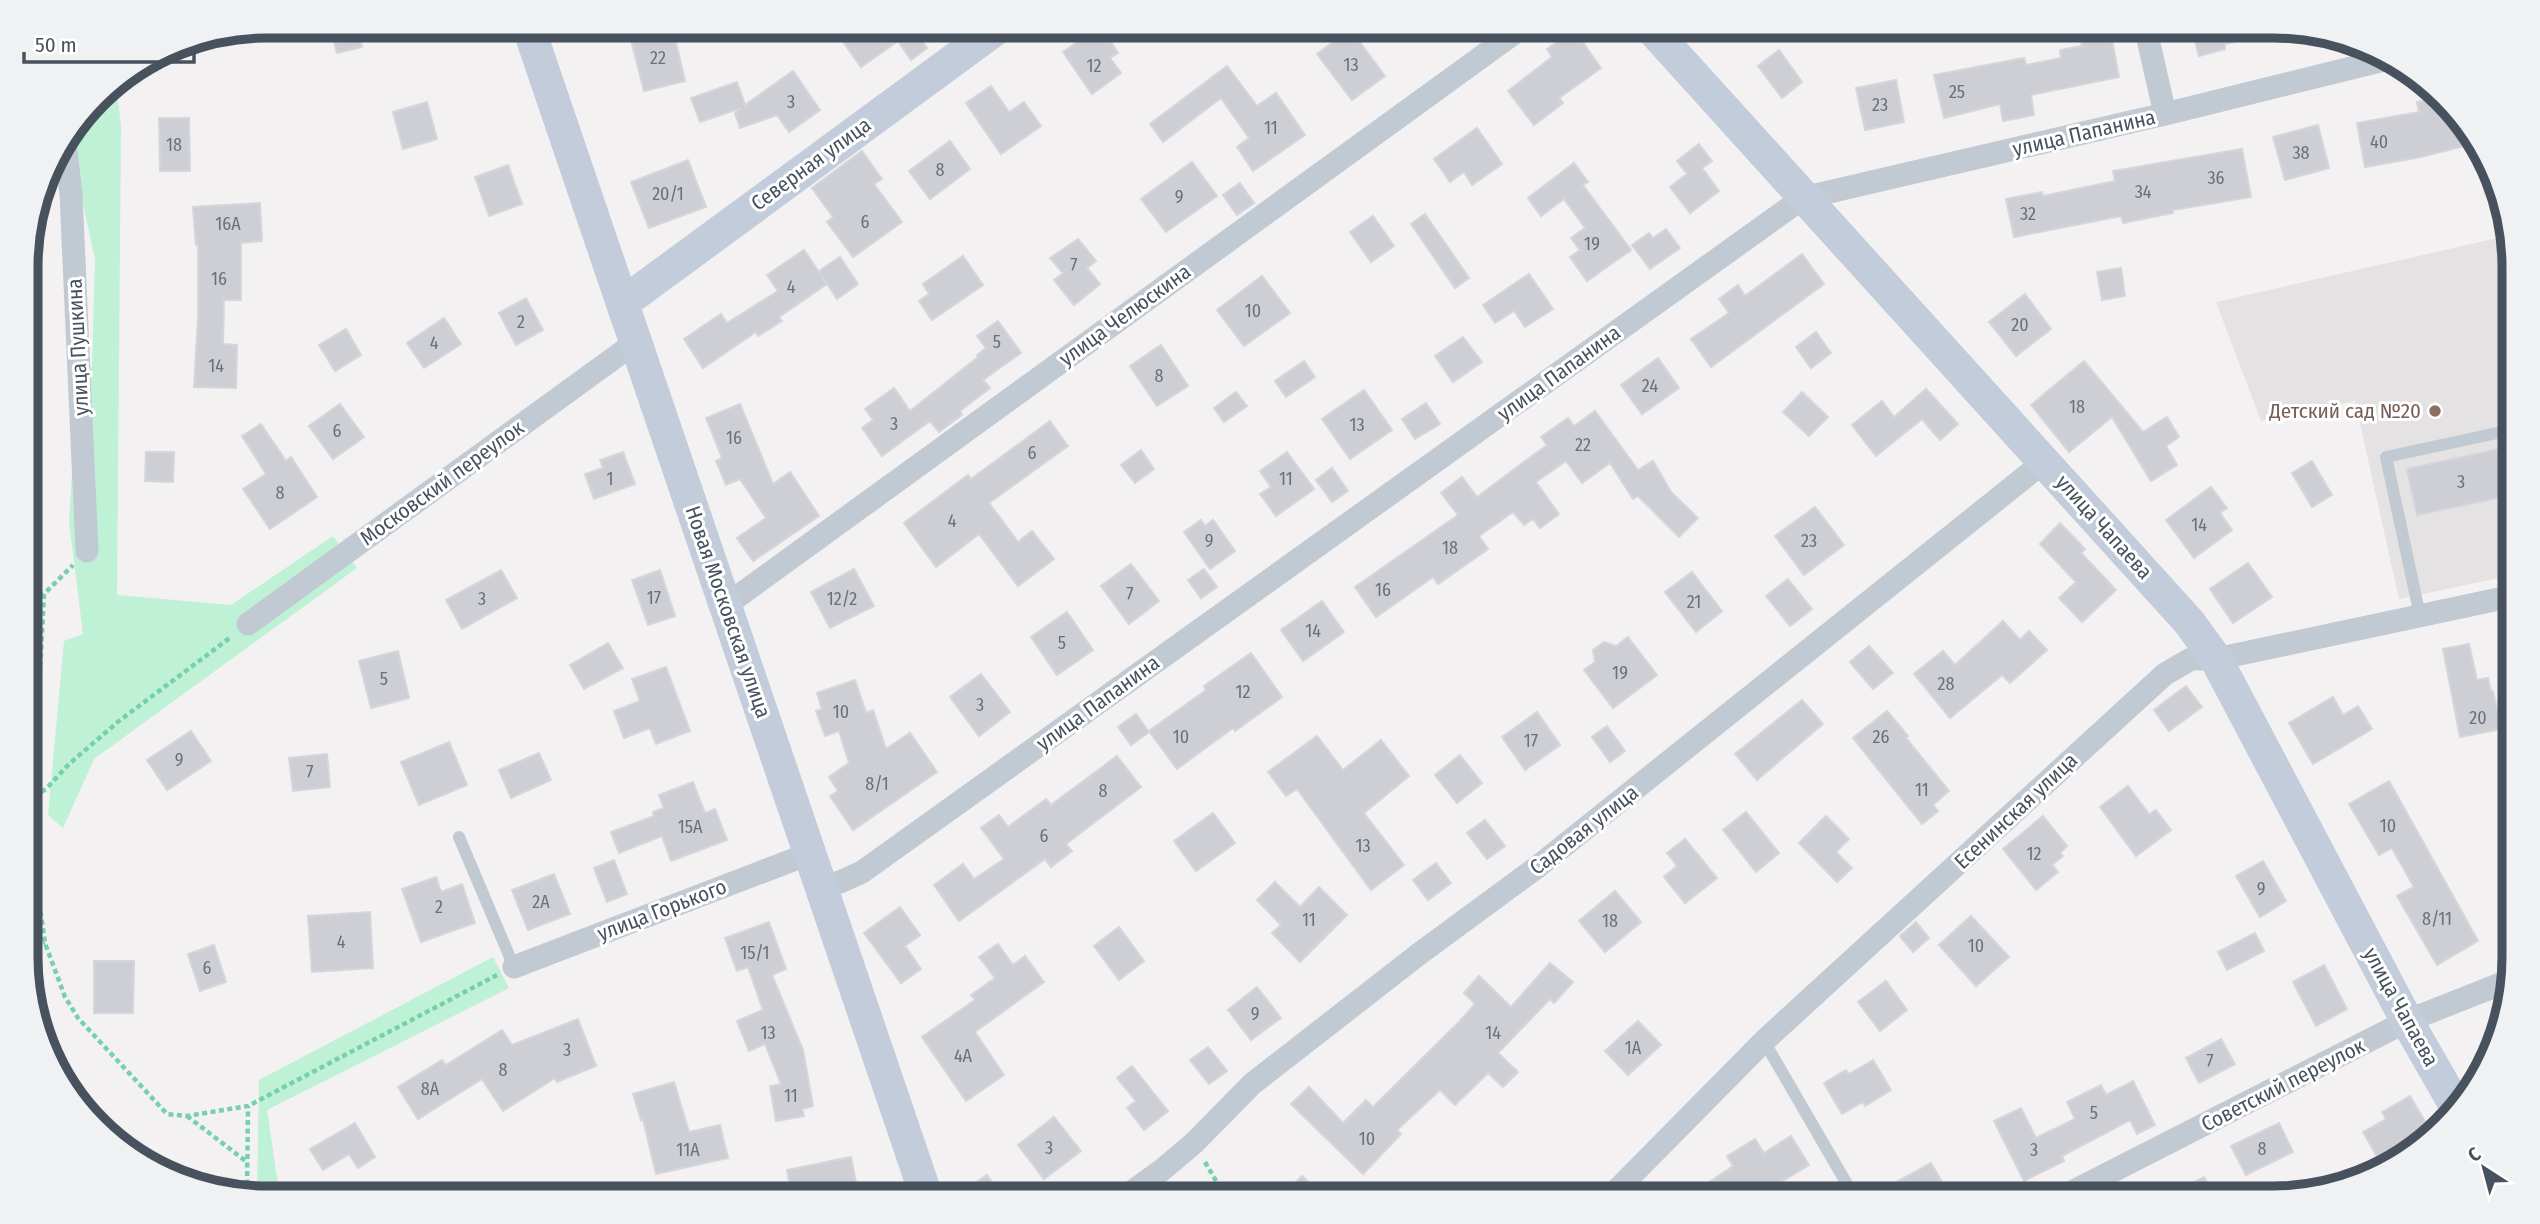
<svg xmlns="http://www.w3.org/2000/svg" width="2540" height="1224" font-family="'Fira Sans Condensed',sans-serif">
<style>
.education{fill:#e4e2e3}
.green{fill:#bff1d7}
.building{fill:#cdcfd5;stroke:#d4d6dc;stroke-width:2}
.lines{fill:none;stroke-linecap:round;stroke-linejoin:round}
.path{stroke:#75d0ab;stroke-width:4.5;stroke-dasharray:5 3.5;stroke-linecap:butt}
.lane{stroke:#c1c9d3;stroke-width:12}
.street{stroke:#c1c9d3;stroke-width:23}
.secondary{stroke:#c3ccda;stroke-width:33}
.education-dot{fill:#8d6e63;stroke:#fff;stroke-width:2.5}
.labels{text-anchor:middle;stroke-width:6;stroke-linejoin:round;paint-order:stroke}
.number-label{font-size:18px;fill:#69717c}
.street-label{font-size:21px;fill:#48525f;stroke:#fff}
.education-label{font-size:21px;fill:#785e54;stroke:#fff;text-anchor:end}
.rim{fill:none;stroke:#48525f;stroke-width:9}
</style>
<rect width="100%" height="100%" fill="#f3f1f1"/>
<!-- education -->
<path class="education" d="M2511 235 2513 575 2399 599 2355 401 2261 421 2216 302Z"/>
<!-- green -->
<g class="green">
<path d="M116 82 121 127 117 595 231 605 333 536 357 568 94 759 63 828 48 815 64 641 83 634 69 521 76 410 92 365 95 260 73 156 72 133 108 86Z"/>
<path d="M493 957 509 988 267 1110 280 1198 257 1195 259 1080Z"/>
</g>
<!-- building -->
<g class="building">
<path d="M330 26H356L362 47 337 53Z"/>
<path d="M672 26 685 81 644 91 630 36Z"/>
<path d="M832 26H893L899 34 911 26 927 48 911 60 898 41 861 67Z"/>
<path d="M1100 26 1118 53 1110 58 1121 73 1092 94 1063 52Z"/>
<path d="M2191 26H2270L2271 34 2225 44V49L2199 56Z"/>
<path d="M1350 29 1385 76 1352 100 1317 54Z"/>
<path d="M1574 30 1601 68 1559 98 1563 103 1534 125 1508 91 1552 57 1547 49Z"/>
<path d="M2110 30 2119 77 2031 95 2034 115 2003 121 2000 104 1944 118 1934 75 2024 58 2026 65 2061 58 2060 50 2082 46 2080 36Z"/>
<path d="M1779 50 1802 82 1782 98 1758 66Z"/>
<path d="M1227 66 1257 106 1276 93 1305 135 1253 171 1237 147 1249 138 1221 98 1163 142 1150 124Z"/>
<path d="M793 71 820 110 789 132 777 115 740 128 735 113 741 108 700 122 691 98 737 82 745 105Z"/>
<path d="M1896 80 1904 122 1865 130 1856 88Z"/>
<path d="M991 86 1009 112 1024 102 1041 126 1001 154 966 103Z"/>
<path d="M2433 98 2473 133 2476 143 2421 157 2365 167 2357 123 2419 112 2417 102Z"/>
<path d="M427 102 437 139 403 149 393 112Z"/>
<path d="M159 118H189L190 171H160Z"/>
<path d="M2318 125 2329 168 2285 180 2273 137Z"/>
<path d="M1477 128 1502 164 1472 185 1464 172 1450 182 1434 159Z"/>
<path d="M950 141 970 169 930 199 909 171Z"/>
<path d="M1699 144 1712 161 1702 168 1719 191 1690 213 1670 187 1687 174 1677 161Z"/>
<path d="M2242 149 2251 197 2173 210V213L2123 223 2121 216 2014 237 2006 199 2042 192 2043 196 2115 181 2113 171Z"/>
<path d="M862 151 882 179 874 184 902 222 853 257 827 222 833 217 812 188Z"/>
<path d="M688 160 706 207 649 228 631 182Z"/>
<path d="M1192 162 1217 196 1166 232 1141 199Z"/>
<path d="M1574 163 1588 182 1583 185 1631 250 1587 281 1570 257 1580 250 1571 238 1585 228 1564 199 1541 216 1528 198Z"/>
<path d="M508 165 522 204 489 216 475 177Z"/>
<path d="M1240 183 1254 203 1237 215 1223 195Z"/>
<path d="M260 203 262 241 241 243V300H224L223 344 237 345 236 388 194 387 198 319V245H196L193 207Z"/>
<path d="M1425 214 1469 278 1455 288 1411 224Z"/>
<path d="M1373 216 1394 246 1371 262 1350 232Z"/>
<path d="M1666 229 1680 248 1650 269 1632 245 1649 233 1653 238Z"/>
<path d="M1078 239 1096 261 1087 268 1100 284 1074 305 1054 280 1063 273 1050 258Z"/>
<path d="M804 250 827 284 779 317 782 321 758 336 756 332 703 368 684 339 721 314 727 323 778 291 767 275Z"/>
<path d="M1802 254 1824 284 1711 367 1691 339 1729 313 1719 299 1738 285 1745 296Z"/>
<path d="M963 256 983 285 932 320 919 301 929 294 923 284Z"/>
<path d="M840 257 858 284 837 299 819 271Z"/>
<path d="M2121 268 2125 296 2102 300 2097 272Z"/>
<path d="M1529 274 1553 309 1525 327 1514 311 1495 323 1483 305Z"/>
<path d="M1262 276 1290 313 1244 346 1217 310Z"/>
<path d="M2025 294 2051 329 2016 356 1989 322Z"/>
<path d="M526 298 543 330 516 345 499 313Z"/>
<path d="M444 318 461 344 424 368 407 343Z"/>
<path d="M998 321 1021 353 983 380 990 388 960 411 962 415 939 432 930 421 882 456 862 428 873 420 865 409 894 388 910 411 978 357 977 355 986 348 977 336Z"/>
<path d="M346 329 361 355 335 371 319 345Z"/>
<path d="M1816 332 1831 353 1811 368 1796 347Z"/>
<path d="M1463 337 1482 362 1453 382 1435 356Z"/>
<path d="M1161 345 1188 386 1157 406 1130 366Z"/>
<path d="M1658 358 1679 388 1642 414 1621 385Z"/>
<path d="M1304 361 1315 377 1286 397 1275 381Z"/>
<path d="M2084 361 2143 432 2167 417 2179 437 2166 446 2177 465 2151 481 2112 417 2069 452 2031 405Z"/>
<path d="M1926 389 1958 424 1940 440 1922 419 1876 456 1852 425 1882 401 1894 417Z"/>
<path d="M1364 390 1392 430 1350 459 1322 419Z"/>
<path d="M1236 392 1247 406 1224 422 1214 408Z"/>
<path d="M1802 392 1828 417 1809 436 1783 412Z"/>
<path d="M1426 403 1440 424 1415 439 1402 419Z"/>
<path d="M340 404 364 437 333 459 309 426Z"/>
<path d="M740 404 773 484 790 472 819 516 753 561 737 538 766 518 740 479 726 485 716 461 722 458 706 418Z"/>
<path d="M1595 411 1638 470 1653 461 1671 492 1698 518 1679 537 1638 496 1633 499 1610 463 1582 483 1566 461 1536 482 1559 514 1540 528 1533 519 1524 525 1513 512 1479 536 1488 549 1438 584 1433 577 1376 617 1355 587 1458 515 1441 493 1462 477 1477 497 1547 445 1541 437 1568 418 1574 426Z"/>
<path d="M1050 421 1068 446 989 503 1018 542 1032 531 1054 559 1018 586 979 534 936 567 904 523 968 475 971 479Z"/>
<path d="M261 424 286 461 291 457 317 497 270 529 243 489 266 474 242 436Z"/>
<path d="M2512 446V495L2417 515 2407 469Z"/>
<path d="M1141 450 1154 469 1135 483 1121 465Z"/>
<path d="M146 452H174L173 482 145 481Z"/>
<path d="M623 452 635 484 594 499 585 474 603 468 600 460Z"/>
<path d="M1287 452 1314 489 1276 516 1260 494 1271 487 1260 471Z"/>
<path d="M2312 461 2332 495 2312 507 2292 473Z"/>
<path d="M1332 468 1348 491 1332 502 1316 480Z"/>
<path d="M2211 487 2227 508 2220 513 2232 530 2194 558 2166 520Z"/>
<path d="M1815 507 1844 545 1804 575 1775 536Z"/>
<path d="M1201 520 1205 526 1213 520 1235 551 1210 569 1184 532Z"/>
<path d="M2060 523 2085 549 2081 553 2116 590 2082 622 2059 598 2076 582 2040 544Z"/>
<path d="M2248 563 2272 597 2233 623 2210 589Z"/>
<path d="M1131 564 1159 601 1129 624 1101 586Z"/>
<path d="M854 569 874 606 830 628 811 592Z"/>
<path d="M1204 569 1217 587 1201 598 1188 580Z"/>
<path d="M501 570 517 598 462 629 446 600Z"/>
<path d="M660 570 675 616 648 625 632 580Z"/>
<path d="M1692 572 1722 611 1696 632 1665 592Z"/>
<path d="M1788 579 1812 609 1790 626 1766 596Z"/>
<path d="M1322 601 1344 632 1303 661 1281 630Z"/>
<path d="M1067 612 1093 650 1057 675 1031 637Z"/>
<path d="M2003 621 2020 640 2029 631 2047 650 2010 683 2002 675 1950 718 1914 674 1943 651 1955 665Z"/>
<path d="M1628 637 1657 675 1613 708 1584 670 1595 662 1593 650 1604 642 1616 646Z"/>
<path d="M608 643 623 668 584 689 570 665Z"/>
<path d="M2469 644 2477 680 2488 678 2491 691H2493L2501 729 2460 737 2443 649Z"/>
<path d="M1869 646 1893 673 1873 689 1850 662Z"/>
<path d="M398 651 409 698 371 708 359 661Z"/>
<path d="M1251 653 1282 697 1235 731 1233 728 1177 769 1149 731 1206 690 1204 686Z"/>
<path d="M666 667 690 731 656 744 650 728 624 738 614 711 640 701 632 679Z"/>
<path d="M981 674 1010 712 979 736 950 697Z"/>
<path d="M855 680 866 713 873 710 886 749 910 733 937 772 853 830 830 796 838 791 829 777 849 763 839 731 825 736 816 711 822 709 817 693Z"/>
<path d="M2186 686 2202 707 2169 731 2154 710Z"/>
<path d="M2333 697 2343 715 2358 706 2372 729 2313 764 2289 723Z"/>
<path d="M1802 700 1823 724 1757 780 1735 754Z"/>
<path d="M1887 711 1908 736 1906 738 1949 791 1933 805 1938 811 1922 824 1853 738Z"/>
<path d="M1537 712 1560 745 1525 770 1502 737Z"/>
<path d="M1136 714 1149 732 1131 745 1118 727Z"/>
<path d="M1607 726 1625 751 1610 762 1592 737Z"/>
<path d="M191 731 211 761 167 790 147 760Z"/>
<path d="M1317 736 1343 770 1381 740 1409 776 1364 813 1404 865 1371 890 1297 789 1286 796 1268 772Z"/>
<path d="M449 742 467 785 419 805 401 762Z"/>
<path d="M539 753 551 780 511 798 499 770Z"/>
<path d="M327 754 330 787 293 791 289 758Z"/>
<path d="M1460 755 1482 783 1457 803 1435 775Z"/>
<path d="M1117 756 1141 787 1066 844 1072 851 1051 867 1045 859 959 921 934 885 963 864 974 879 1004 859 981 828 999 815 1008 827 1046 799 1051 805Z"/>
<path d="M2389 781 2478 941 2437 965 2397 896 2414 887 2392 848 2379 855 2349 804Z"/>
<path d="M693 782 705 813 715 809 727 840 671 861 662 836 619 853 611 832 654 816 653 812 664 808 659 795Z"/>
<path d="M2128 786 2149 814 2156 810 2171 830 2136 856 2100 807Z"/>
<path d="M1746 812 1779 853 1756 872 1723 830Z"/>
<path d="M1213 813 1235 843 1196 871 1174 841Z"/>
<path d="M1826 816 1849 839 1836 852 1852 868 1837 882 1799 843Z"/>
<path d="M2043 816 2067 846 2060 853 2063 856 2052 865 2058 872 2036 890 2003 849Z"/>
<path d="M1485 820 1505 846 1487 859 1467 833Z"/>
<path d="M1685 839 1717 878 1685 903 1664 877 1677 866 1667 853Z"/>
<path d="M614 860 627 894 607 902 594 868Z"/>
<path d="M2263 861 2286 901 2260 917 2236 876Z"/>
<path d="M1436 863 1451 883 1428 900 1413 880Z"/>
<path d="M554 874 570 914 528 930 512 890Z"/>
<path d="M436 877 441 892 462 884 475 923 421 942 402 889Z"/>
<path d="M1275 882 1300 907 1319 887 1347 915 1300 962 1272 933 1281 925 1257 900Z"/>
<path d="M1615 891 1641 922 1605 952 1579 921Z"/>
<path d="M900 907 920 935 905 946 921 969 901 983 864 933Z"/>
<path d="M370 912 373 968 312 972 308 916Z"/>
<path d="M1971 916 2009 957 1976 986 1939 945Z"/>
<path d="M769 922 786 969 772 975 803 1050 813 1106 802 1109 804 1116 776 1121 770 1086 781 1084 765 1044 749 1051 737 1021 763 1010 748 967 737 971 725 938Z"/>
<path d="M1916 922 1929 938 1913 952 1900 936Z"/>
<path d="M1119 927 1144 961 1119 980 1094 946Z"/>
<path d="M2255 933 2264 951 2227 970 2218 952Z"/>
<path d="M998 944 1013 965 1025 956 1044 982 975 1032 1004 1075 966 1101 922 1037 975 1000 971 995 995 978 979 957Z"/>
<path d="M214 945 226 982 200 991 188 954Z"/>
<path d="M94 961H134L133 1013H94Z"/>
<path d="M1550 963 1573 982 1554 1003 1550 999 1498 1053 1518 1072 1503 1087 1488 1073 1455 1105 1440 1090 1397 1130 1401 1134 1363 1174 1291 1104 1309 1087 1343 1123 1366 1100 1373 1107 1458 1023 1475 1004 1464 993 1479 976 1511 1007Z"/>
<path d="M2324 965 2347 1009 2316 1026 2293 982Z"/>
<path d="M1886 981 1907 1010 1880 1031 1858 1002Z"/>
<path d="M1257 987 1281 1018 1251 1040 1228 1010Z"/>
<path d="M578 1019 596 1066 557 1082 555 1078 503 1111 482 1079 418 1119 398 1087 442 1060 446 1065 502 1030 512 1045Z"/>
<path d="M1638 1021 1661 1045 1628 1075 1605 1051Z"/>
<path d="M2221 1039 2235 1064 2199 1083 2186 1058Z"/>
<path d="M1208 1047 1227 1071 1209 1084 1190 1060Z"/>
<path d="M1873 1060 1891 1090 1865 1106 1863 1102 1842 1114 1824 1083 1846 1070 1849 1074Z"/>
<path d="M1132 1066 1168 1111 1144 1130 1127 1108 1136 1101 1117 1078Z"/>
<path d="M2133 1081 2155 1125 2137 1134 2130 1120 2062 1156 2064 1161 2024 1181 1994 1121 2021 1108 2036 1138 2075 1119 2067 1102 2101 1085 2106 1095Z"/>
<path d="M674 1082 689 1132 720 1125 728 1158 656 1174 643 1119 641 1120 633 1094Z"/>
<path d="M2410 1096 2430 1130 2420 1141 2405 1150 2407 1157 2382 1165 2363 1132 2386 1119 2382 1112Z"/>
<path d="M1054 1117 1081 1151 1044 1179 1018 1145Z"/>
<path d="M355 1123 375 1157 358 1168 349 1154 323 1170 310 1149Z"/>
<path d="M2279 1123 2293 1152 2246 1175 2231 1146Z"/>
<path d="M1791 1136 1809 1165 1756 1197H1718L1708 1183 1733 1166 1727 1156 1755 1139 1764 1153Z"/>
<path d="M851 1157 859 1198H792L787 1170Z"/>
<path d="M1931 1163 1951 1197H1897L1891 1185Z"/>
<path d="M987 1175 1002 1198H953Z"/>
<path d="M1302 1176 1324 1197 1280 1198Z"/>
<path d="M2204 1177 2216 1197H2167Z"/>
</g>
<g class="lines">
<!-- path -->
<g class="path">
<path d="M34 796 46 789 69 764 119 721 231 637"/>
<path d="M32 828 44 594 73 565"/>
<path d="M33 861 45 943 65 997 78 1018 167 1114 187 1116 248 1106 497 975"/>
<path d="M28 951 45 943"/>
<path d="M187 1116 247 1162"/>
<path d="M1205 1162 1226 1198"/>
<path d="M247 1193 248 1106"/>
</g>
<!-- lane -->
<g class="lane">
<path d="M2420 616 2386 457 2506 431"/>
<path d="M459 837 514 967"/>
<path d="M28 845 31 843"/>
<path d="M1764 1041 1851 1191"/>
</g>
<!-- street -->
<g class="street">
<path d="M2145 26 2165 114"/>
<path d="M65 143 71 194 87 551"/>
<path d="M726 605 1524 26"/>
<path d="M248 624 636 342"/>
<path d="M821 886 840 882 862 872 1803 198 2165 114 2388 59"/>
<path d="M514 967 811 853"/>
<path d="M1610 1197 1764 1041 2165 674 2191 659H2216L2513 596"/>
<path d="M2062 1197 2407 1021 2508 981"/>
<path d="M1123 1198 1162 1170 1194 1143 1252 1084 1419 954 1536 868 2045 461"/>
</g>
<!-- secondary -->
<g class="secondary">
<path d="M528 26 927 1198"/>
<path d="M1649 26 2189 622 2216 659 2407 1021 2454 1103"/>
<path d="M623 303 1000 26"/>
</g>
</g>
<!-- markers -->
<circle class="education-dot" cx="2435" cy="411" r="7"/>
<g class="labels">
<!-- number labels -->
<g class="number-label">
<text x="658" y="64">22</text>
<text x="1351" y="71">13</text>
<text x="1094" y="72">12</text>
<text x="1957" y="98">25</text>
<text x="791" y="108">3</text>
<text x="1880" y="111">23</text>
<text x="1271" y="134">11</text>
<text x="2379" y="148">40</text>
<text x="174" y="151">18</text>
<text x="2301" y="159">38</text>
<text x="940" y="176">8</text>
<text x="2216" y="184">36</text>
<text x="2143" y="198">34</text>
<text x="668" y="200">20/1</text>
<text x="1179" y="203">9</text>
<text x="2028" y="220">32</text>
<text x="865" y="228">6</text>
<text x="228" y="230">16А</text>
<text x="1592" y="250">19</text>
<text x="1074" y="271">7</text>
<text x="219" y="285">16</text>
<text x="791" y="293">4</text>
<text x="1253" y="317">10</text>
<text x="521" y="328">2</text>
<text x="2020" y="331">20</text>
<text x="997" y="348">5</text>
<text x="434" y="349">4</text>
<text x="216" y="372">14</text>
<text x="1159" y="382">8</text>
<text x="1650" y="392">24</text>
<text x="2077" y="413">18</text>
<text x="894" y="430">3</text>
<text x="1357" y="431">13</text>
<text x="337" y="437">6</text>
<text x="734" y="444">16</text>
<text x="1583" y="451">22</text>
<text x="1032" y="459">6</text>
<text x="610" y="485">1</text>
<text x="1286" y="485">11</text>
<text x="2461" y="488">3</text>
<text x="280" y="499">8</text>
<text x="952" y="527">4</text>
<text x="2199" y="531">14</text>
<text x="1209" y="547">9</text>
<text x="1809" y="547">23</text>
<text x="1450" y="554">18</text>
<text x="1383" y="596">16</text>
<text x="1130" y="600">7</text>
<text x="654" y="604">17</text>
<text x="482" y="605">3</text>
<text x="842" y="605">12/2</text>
<text x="1694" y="608">21</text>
<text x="1313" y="637">14</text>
<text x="1062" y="649">5</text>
<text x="1620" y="679">19</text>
<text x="384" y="685">5</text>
<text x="1946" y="690">28</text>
<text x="1243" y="698">12</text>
<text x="980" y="711">3</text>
<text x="841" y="718">10</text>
<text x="2478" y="724">20</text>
<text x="1181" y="743">10</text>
<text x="1881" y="743">26</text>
<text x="1531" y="747">17</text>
<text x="179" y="766">9</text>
<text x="310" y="778">7</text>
<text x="877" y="790">8/1</text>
<text x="1922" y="796">11</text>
<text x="1103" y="797">8</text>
<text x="2388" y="832">10</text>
<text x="690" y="833">15А</text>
<text x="1044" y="842">6</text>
<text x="1363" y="852">13</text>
<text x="2034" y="860">12</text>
<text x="2261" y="895">9</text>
<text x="541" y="908">2А</text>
<text x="439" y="913">2</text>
<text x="2437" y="925">8/11</text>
<text x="1309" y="926">11</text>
<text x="1610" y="927">18</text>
<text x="341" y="948">4</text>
<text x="1976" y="952">10</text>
<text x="755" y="959">15/1</text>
<text x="207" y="974">6</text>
<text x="1255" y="1020">9</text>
<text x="768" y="1039">13</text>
<text x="1493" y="1039">14</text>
<text x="1633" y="1054">1А</text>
<text x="567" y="1056">3</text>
<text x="963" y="1062">4А</text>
<text x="2210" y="1067">7</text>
<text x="503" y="1076">8</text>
<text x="430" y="1095">8А</text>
<text x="791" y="1102">11</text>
<text x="2094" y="1119">5</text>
<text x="1367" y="1145">10</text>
<text x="1049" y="1154">3</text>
<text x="2262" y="1155">8</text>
<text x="688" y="1156">11А</text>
<text x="2034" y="1156">3</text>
</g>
<!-- street labels -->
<g class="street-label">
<text transform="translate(2084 133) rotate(-13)" y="7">улица Папанина</text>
<text transform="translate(811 164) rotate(-36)" y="7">Северная улица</text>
<text transform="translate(1125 315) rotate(-36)" y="7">улица Челюскина</text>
<text transform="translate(78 347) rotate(-93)" y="7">улица Пушкина</text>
<text transform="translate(1559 373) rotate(-36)" y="7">улица Папанина</text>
<text transform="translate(442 483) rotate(-36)" y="7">Московский переулок</text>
<text transform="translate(2104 527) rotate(48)" y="7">улица Чапаева</text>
<text transform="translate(728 612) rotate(71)" y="7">Новая Московская улица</text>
<text transform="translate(1098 703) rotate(-36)" y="7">улица Папанина</text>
<text transform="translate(2016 811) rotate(-43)" y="7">Есенинская улица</text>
<text transform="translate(1584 830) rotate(-38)" y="7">Садовая улица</text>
<text transform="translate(662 910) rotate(-21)" y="7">улица Горького</text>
<text transform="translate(2401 1007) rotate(61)" y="7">улица Чапаева</text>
<text transform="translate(2283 1085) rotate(-27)" y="7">Советский переулок</text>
</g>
<!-- education labels -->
<g class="education-label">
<text x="2421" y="418">Детский сад №20</text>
</g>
</g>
<!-- crop -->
<path d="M0 0H2540V1224H0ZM267 38H2273A229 229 0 0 1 2502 267V957A229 229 0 0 1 2273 1186H267A229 229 0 0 1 38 957V267A229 229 0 0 1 267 38Z" fill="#f0f1f2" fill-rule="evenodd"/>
<path class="rim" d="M267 38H2273A229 229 0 0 1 2502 267V957A229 229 0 0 1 2273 1186H267A229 229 0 0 1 38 957V267A229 229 0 0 1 267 38Z"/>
<!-- north arrow -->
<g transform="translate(2484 1168) rotate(324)" stroke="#ffffff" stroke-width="5" paint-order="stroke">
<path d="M0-5L12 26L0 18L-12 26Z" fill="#48525f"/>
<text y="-10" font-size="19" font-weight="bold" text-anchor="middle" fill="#48525f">С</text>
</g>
<!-- scale -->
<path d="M24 52v10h170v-10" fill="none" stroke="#48525f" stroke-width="3.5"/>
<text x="35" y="52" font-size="21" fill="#48525f" stroke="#ffffff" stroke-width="5" paint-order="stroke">50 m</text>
</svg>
